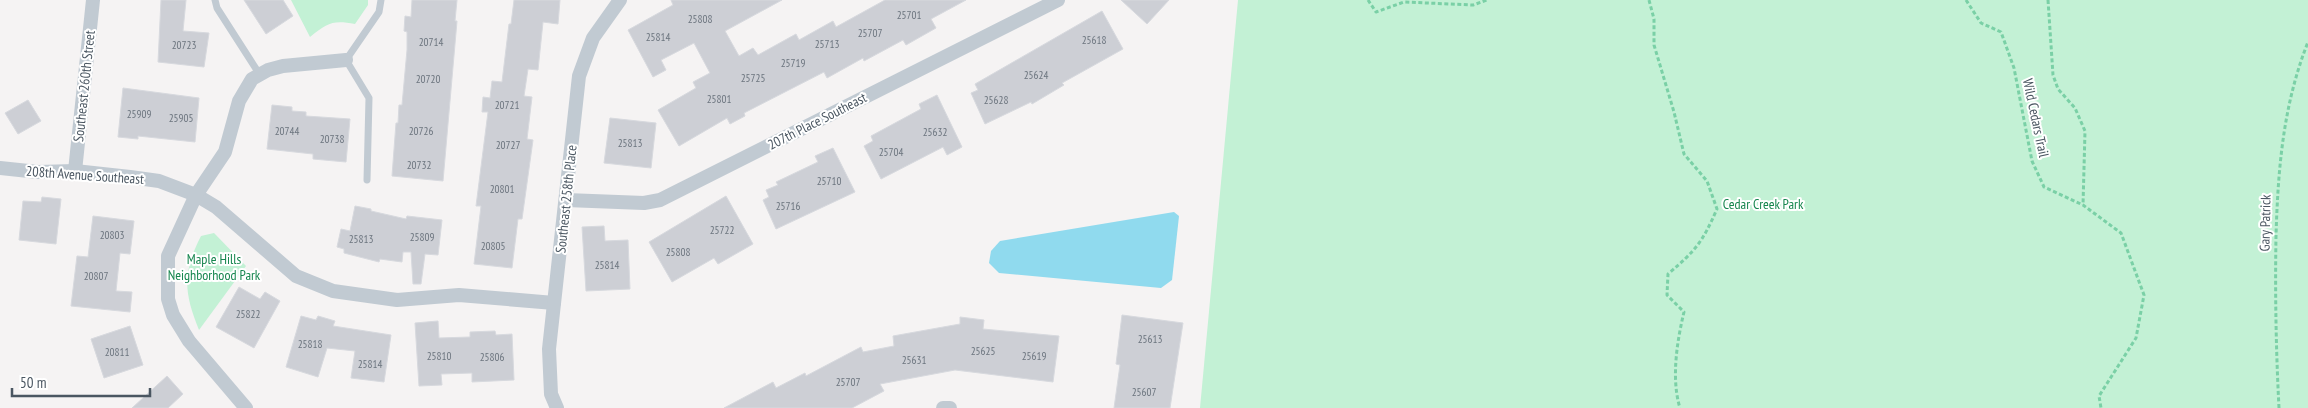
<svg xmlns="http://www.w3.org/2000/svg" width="2308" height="408" font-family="'PT Sans Narrow',sans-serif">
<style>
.green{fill:#c3f1d5}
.water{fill:#90daee}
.building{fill:#cdcfd5;stroke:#d7d9de}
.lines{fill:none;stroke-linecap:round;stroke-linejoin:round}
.path{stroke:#7ad0a6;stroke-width:3;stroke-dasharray:4 2.5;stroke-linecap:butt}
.service{stroke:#c1cad2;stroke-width:7}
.minor{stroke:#c1cad2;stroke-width:14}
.labels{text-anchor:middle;stroke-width:4;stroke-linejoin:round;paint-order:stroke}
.number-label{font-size:11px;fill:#6b747e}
.street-label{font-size:14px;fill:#4a5661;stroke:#fff}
.park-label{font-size:14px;fill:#17864f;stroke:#fff}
</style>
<rect width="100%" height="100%" fill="#f5f3f3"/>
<!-- green -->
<g class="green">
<path d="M291 0H368V5L355 24C332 20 328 23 310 37Z"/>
<path d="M1238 0H2308V408H1200Z"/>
<path d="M214 233 246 266 199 330C184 293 182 273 201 236Z"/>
</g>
<!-- water -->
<path class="water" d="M1174 212 1179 216 1172 280 1161 288 999 273 989 263 991 251 1000 241Z"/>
<!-- building -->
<g class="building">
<path d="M161 0H186L183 31 209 33 204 67 158 62Z"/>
<path d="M244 0H283L293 16 266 34Z"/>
<path d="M412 0H457L455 21H457L443 181 392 176 396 123H398L399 105H402L407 50V32L404 31 405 16 411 17Z"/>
<path d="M514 0H560L558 24 543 22 538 70 528 69 524 96 532 97 527 139 533 140 522 219H518L512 268 474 264 481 206H476L488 112H482L483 97 490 98 492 81 502 82 509 24H511Z"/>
<path d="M671 0H782L725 31 739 56 753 48 758 55 796 34 799 40 833 21 836 27 885 0H966L931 19 936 28 906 45 903 40 864 61 863 58 827 78 824 72 744 113 745 116 730 124 727 118 679 146 658 110 696 88 693 82 710 73 694 43 661 60 666 70 653 77 628 30 673 5Z"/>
<path d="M1121 0H1169L1147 24Z"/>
<path d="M1102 11 1123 49 1062 83 1064 85 1032 104 1031 102 985 124 971 93 978 90 975 84Z"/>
<path d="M123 88 199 98 195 142 138 136V139L118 137Z"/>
<path d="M937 95 962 147 947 155 943 147 881 179 864 146 873 141 871 136 921 109 919 104Z"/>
<path d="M28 100 41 121 18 134 5 113Z"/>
<path d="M272 105 292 107V111L306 112V116L350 119 346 162 313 159V154L267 149Z"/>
<path d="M610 118 656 123 651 168 604 163Z"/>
<path d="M833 148 855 192 776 229 763 200 769 197 766 190 778 185 776 182 818 162 815 156Z"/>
<path d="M726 196 753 244 718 264 714 258 672 282 649 242Z"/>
<path d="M42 197 61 199 56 244 19 240 23 201 41 202Z"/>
<path d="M355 206 371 209V211L406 219 407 216 442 220 438 255 425 254 421 284H413L411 252H403L402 262 380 259 379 262 344 253V249L337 247 341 229 350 231Z"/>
<path d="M93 216 134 221 130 254 120 253 116 291 132 292 130 312 71 306 77 256 88 257Z"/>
<path d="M604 226 605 241 628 240 630 289 586 291 582 227Z"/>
<path d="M239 287 260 299 265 292 280 301 254 348 216 327Z"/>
<path d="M1122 315 1183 323 1170 408H1114L1120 365 1116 364Z"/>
<path d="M301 316 316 320 318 316 335 321 333 326 391 335 384 382 351 378 355 351 327 348 318 377 286 367Z"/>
<path d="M960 317 984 320 983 329 1059 336 1053 382 955 370 880 384 884 391 852 408H724L773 382 776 388 805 373 806 376 861 347 863 352 894 346 893 336 960 324Z"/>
<path d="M438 321 439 338 470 337V332L495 331 496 335 512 334 514 380 472 382V373L441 374 442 385 419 386 415 323Z"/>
<path d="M130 326 143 365 104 378 91 339Z"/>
<path d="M167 376 183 394 168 408H132Z"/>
</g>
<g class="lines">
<!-- path -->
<g class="path">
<path d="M1368 0 1376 12 1404 2 1473 5 1487 0"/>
<path d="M1649 0 1654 19V45L1674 112 1684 154 1707 181 1717 209C1702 243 1696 250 1668 274L1667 295 1684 312C1677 341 1671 379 1680 408"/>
<path d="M1966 0 1981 23 2001 32 2014 68 2032 161 2044 187 2083 205 2121 233 2144 295 2136 338 2099 396 2101 408"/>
<path d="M2048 0 2053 75 2058 89 2075 108 2085 131 2083 205"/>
<path d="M2279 408C2276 350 2275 294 2276 236 2278 169 2283 105 2308 42"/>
</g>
<!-- service -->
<g class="service">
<path d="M215 0 217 8 260 75"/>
<path d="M367 180 369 98 346 60 379 12 381 0"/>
</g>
<!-- minor -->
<g class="minor">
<path d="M0 168 38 172 75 171 130 177 159 181 196 195 216 207 296 276 333 291 397 300 459 295 554 303"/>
<path d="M75 171 93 0"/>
<path d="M566 200 644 203 660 200 1058 0"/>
<path d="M246 408 189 341 173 315 168 299V256L196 195 225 152 239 101 252 79 268 70 283 66 346 60"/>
<path d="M557 408 551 394 549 349 579 76 593 38 620 0"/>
<path d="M943 408H950"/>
</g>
</g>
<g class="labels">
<!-- number labels -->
<g class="number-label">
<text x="909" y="19">25701</text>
<text x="700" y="23">25808</text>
<text x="870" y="37">25707</text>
<text x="658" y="41">25814</text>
<text x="1094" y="44">25618</text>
<text x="431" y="46">20714</text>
<text x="827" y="48">25713</text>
<text x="184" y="49">20723</text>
<text x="793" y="67">25719</text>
<text x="1036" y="79">25624</text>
<text x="753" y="82">25725</text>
<text x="428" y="83">20720</text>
<text x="719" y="103">25801</text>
<text x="996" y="104">25628</text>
<text x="507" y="109">20721</text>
<text x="139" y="118">25909</text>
<text x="181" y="122">25905</text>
<text x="287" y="135">20744</text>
<text x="421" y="135">20726</text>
<text x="935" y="136">25632</text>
<text x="332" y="143">20738</text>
<text x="630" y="147">25813</text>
<text x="508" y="149">20727</text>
<text x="891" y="156">25704</text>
<text x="419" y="169">20732</text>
<text x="829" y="185">25710</text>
<text x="502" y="193">20801</text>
<text x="788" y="210">25716</text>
<text x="722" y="234">25722</text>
<text x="112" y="239">20803</text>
<text x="422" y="241">25809</text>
<text x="361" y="243">25813</text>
<text x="493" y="250">20805</text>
<text x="678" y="256">25808</text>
<text x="607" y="269">25814</text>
<text x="96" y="280">20807</text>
<text x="248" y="318">25822</text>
<text x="1150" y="343">25613</text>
<text x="310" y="348">25818</text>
<text x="983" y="355">25625</text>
<text x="117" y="356">20811</text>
<text x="439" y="360">25810</text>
<text x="1034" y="360">25619</text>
<text x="492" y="361">25806</text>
<text x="914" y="364">25631</text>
<text x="370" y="368">25814</text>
<text x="848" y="386">25707</text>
<text x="1144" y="396">25607</text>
</g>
<!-- street labels -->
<g class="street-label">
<text transform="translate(84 86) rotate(-84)" y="5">Southeast 260th Street</text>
<text transform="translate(2036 118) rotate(78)" y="5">Wild Cedars Trail</text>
<text transform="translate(817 121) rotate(-27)" y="5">207th Place Southeast</text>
<text transform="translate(85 175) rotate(4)" y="5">208th Avenue Southeast</text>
<text transform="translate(566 199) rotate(-84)" y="5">Southeast 258th Place</text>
<text transform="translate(2265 223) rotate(-89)" y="5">Gary Patrick</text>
</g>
<!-- park labels -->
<g class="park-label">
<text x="1763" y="209">Cedar Creek Park</text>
<text x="214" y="264">Maple Hills<tspan x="214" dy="16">Neighborhood Park</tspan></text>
</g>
</g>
<!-- scale -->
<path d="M12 388v8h138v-8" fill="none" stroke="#4a5661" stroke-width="2.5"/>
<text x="20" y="388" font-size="15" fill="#4a5661" stroke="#ffffff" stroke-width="4" paint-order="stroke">50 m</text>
</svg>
